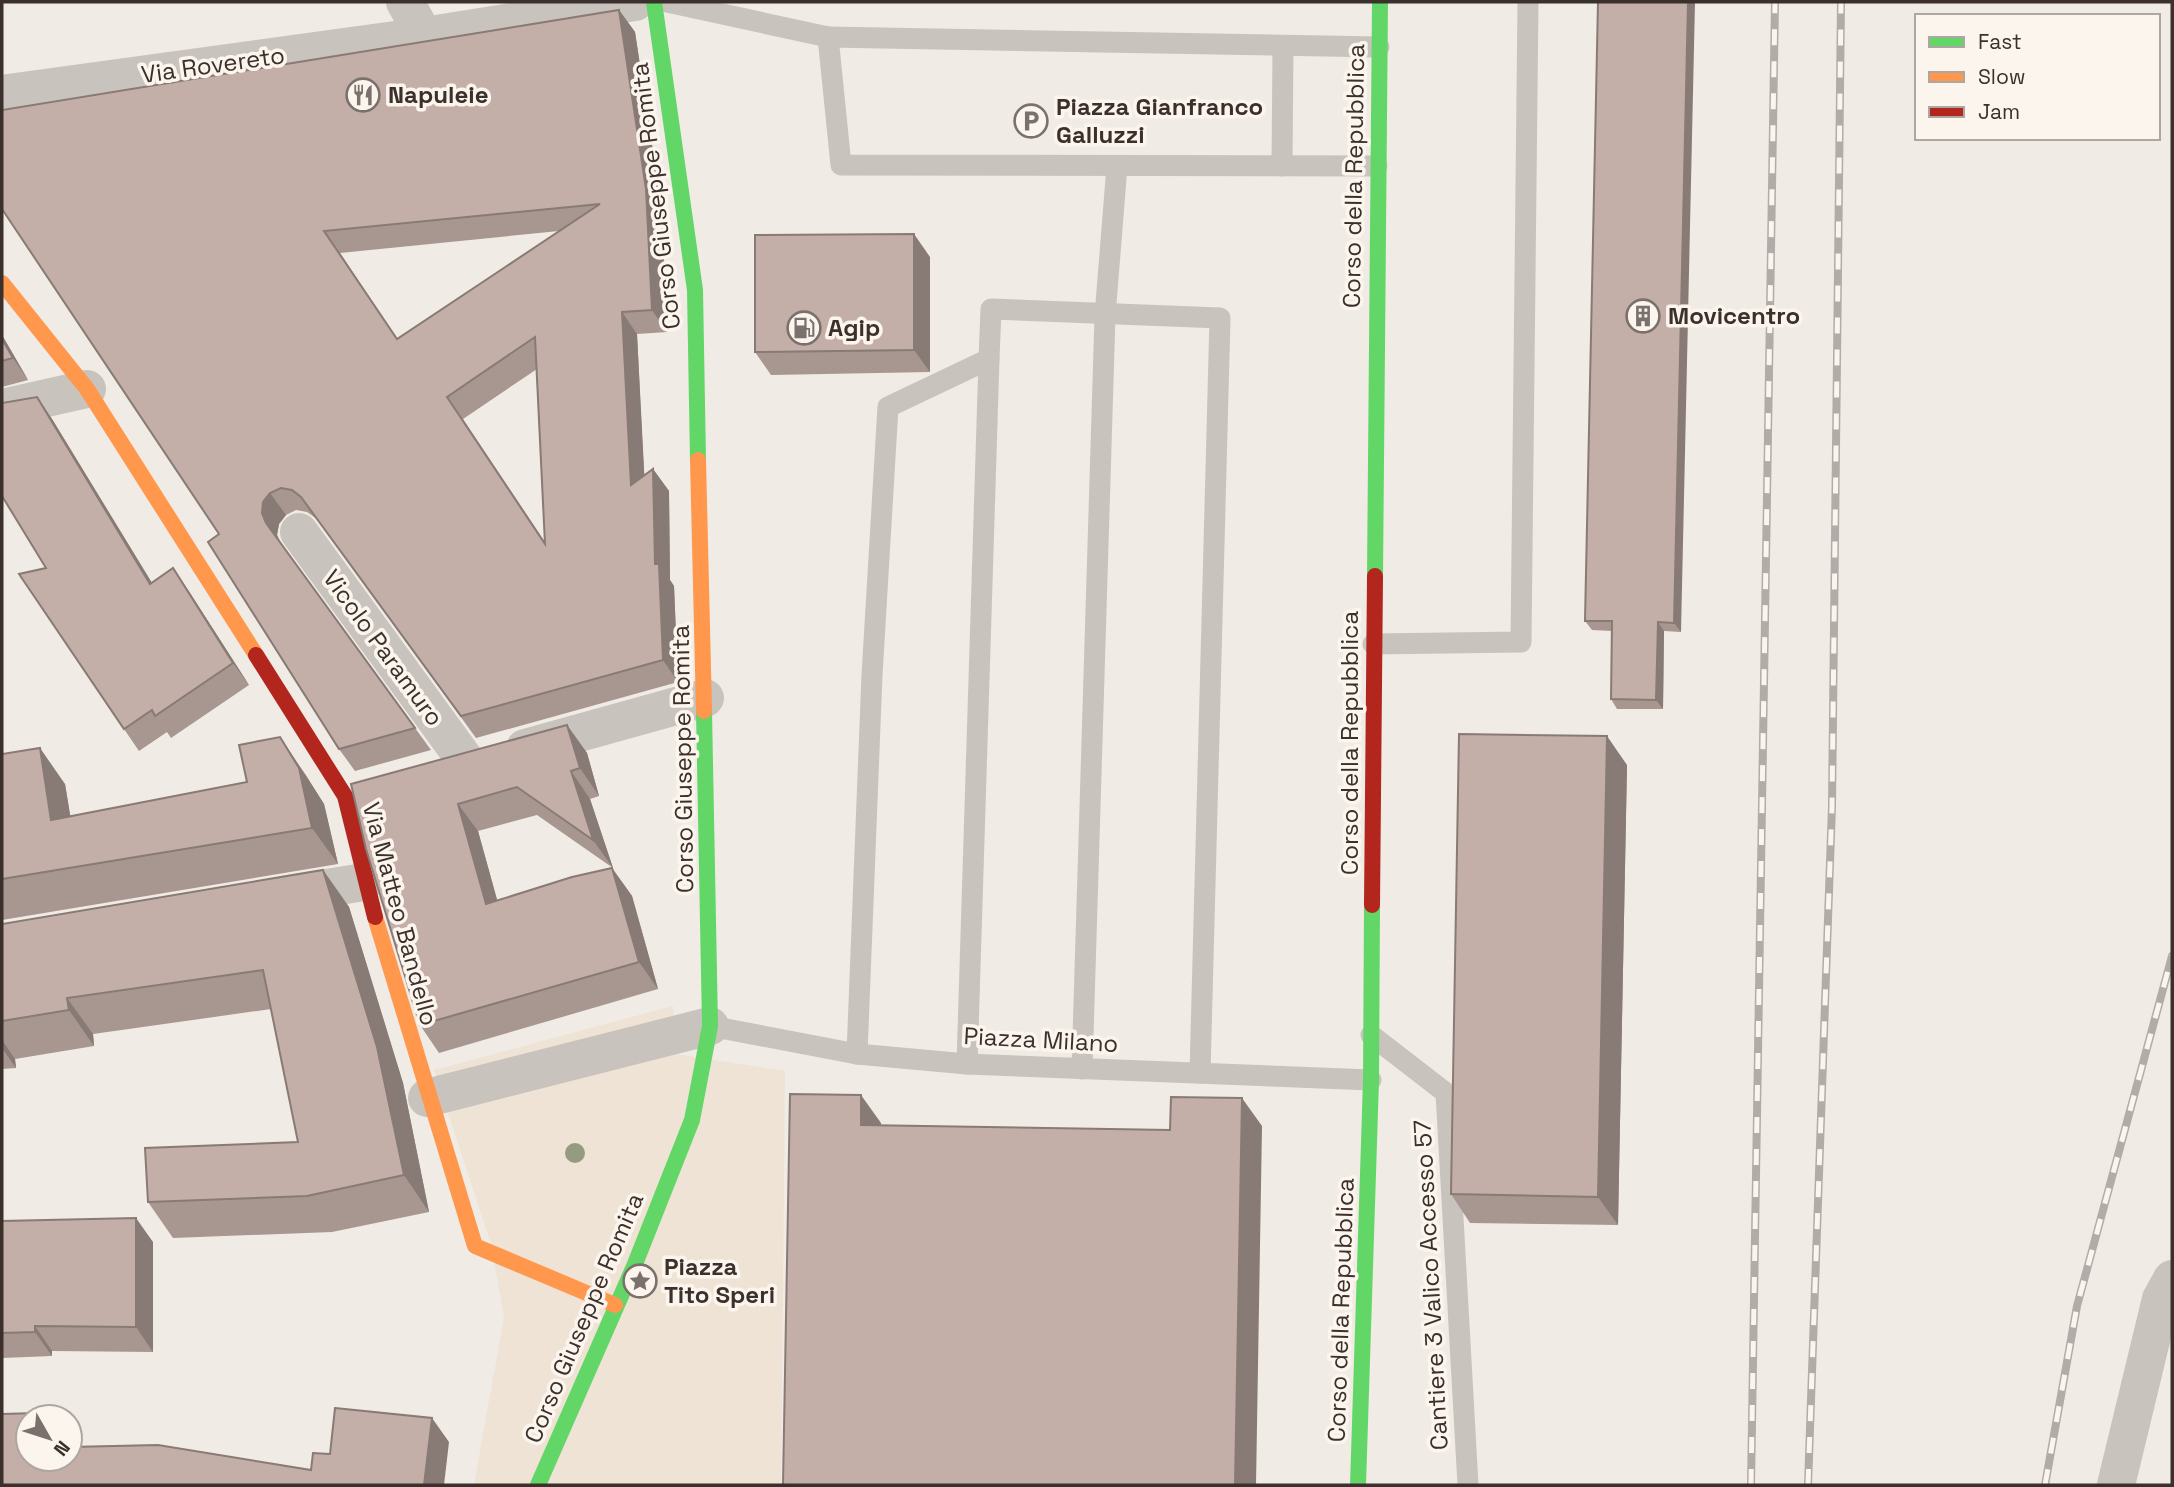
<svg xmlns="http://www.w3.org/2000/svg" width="2174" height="1487" font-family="'Space Grotesk',sans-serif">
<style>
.plaza{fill:#eee3d5}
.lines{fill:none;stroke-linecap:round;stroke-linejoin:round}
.lane{stroke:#c9c3be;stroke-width:21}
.street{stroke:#c9c3be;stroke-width:38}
.fast{stroke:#63d668;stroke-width:16}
.slow{stroke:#ff974d;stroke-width:16}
.jam{stroke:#b3261e;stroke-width:16}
.rail-casing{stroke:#b1aca8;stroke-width:8}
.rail{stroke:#fbf5ee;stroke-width:5;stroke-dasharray:16;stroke-linecap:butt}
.tree{fill:#959b80}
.wall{fill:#a89690;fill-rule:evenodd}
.shaded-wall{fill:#887a75}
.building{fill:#c3afa7;stroke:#887a75;stroke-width:2;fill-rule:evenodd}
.labels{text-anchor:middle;stroke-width:7;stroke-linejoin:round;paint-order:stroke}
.street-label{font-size:24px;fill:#3b302b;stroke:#fbf5ee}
.poi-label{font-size:24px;font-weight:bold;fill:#3b302b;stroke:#fbf5ee;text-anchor:start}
</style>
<rect width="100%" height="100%" fill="#f0ebe5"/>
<!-- plaza -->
<path class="plaza" d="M673 1006 676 1054 785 1071 781 1485H474L504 1317 491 1244 434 1070Z"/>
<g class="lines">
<!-- lane -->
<g class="lane">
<path d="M667 2 828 37 841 165 1377 166"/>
<path d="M828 37 1379 47"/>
<path d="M1282 166 1283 46"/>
<path d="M1373 644 1521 642 1528 2"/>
<path d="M710 1026 857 1054 967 1064 1371 1080"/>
<path d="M1371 1035 1446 1093 1468 1485"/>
<path d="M857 1054 872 675 888 407 989 359 991 309 1220 318 1200 1073"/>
<path d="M967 1064 989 359"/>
<path d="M1082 1069 1105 316 1117 166"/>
</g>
<!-- street -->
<g class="street">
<path d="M405 2 424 36"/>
<path d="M2 94 424 36 635 2"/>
<path d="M2 408 87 389"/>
<path d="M299 532 468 764"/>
<path d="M525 748 705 698"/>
<path d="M283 895 364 882"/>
<path d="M427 1098 710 1026"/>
<path d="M2116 1485 2161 1299 2172 1279"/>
</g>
<!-- fast -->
<g class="fast">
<path d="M654 2 695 290 698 460"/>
<path d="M1375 576 1380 2"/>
<path d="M538 1485 635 1264 692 1120 710 1026 704 711"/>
<path d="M1358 1485 1371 1080 1372 905"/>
</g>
<!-- slow -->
<g class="slow">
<path d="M2 283 87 389 256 655"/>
<path d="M698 460 704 711"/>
<path d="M375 917 475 1246 615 1305"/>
</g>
<!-- jam -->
<g class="jam">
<path d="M256 655 345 796 375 917"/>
<path d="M1372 905 1375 576"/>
</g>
<defs>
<g id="rail">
<path d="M1751 1485 1775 2"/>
<path d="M1808 1485 1832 806 1841 2"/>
<path d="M2045 1485 2077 1306 2172 956"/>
</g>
</defs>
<!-- rail casing -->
<use href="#rail" class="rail-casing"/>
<!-- rail -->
<use href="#rail" class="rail"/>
</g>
<!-- trees -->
<circle class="tree" cx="575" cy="1153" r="10"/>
<!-- wall -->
<g class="wall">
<path d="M1598 2 1681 632 1664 631 1663 709H1617L1611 699 1612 631 1592 630 1585 621Z"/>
<path d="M619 10 635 32 662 211 667 332 637 334 644 475 653 469 669 491 670 580 674 586 678 682 476 738 317 519 307 512 296 510 286 515 279 524 277 535 281 543 431 750 355 771 339 749 219 534 2 209ZM559 231 397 339 340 253ZM537 369 545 542 463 419Z"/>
<path d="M930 257V372L771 375 755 352Z"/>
<path d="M2 335 28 380 2 387Z"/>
<path d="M37 397 52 419 152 583 188 590 249 685 171 738 167 732 139 751 124 729 46 568Z"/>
<path d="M567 725 587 753 599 796 590 799 613 868 537 815 478 831 497 900 612 868 632 896 658 989 439 1053 420 1025 366 849Z"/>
<path d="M2 754 65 784 70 816 305 774 324 804 338 864 2 920Z"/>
<path d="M1627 765 1618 1225 1470 1223 1451 1194Z"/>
<path d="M323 870 349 907 403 1083 429 1212 332 1232 173 1238 148 1202 298 1142 271 1009 93 1034 94 1046 15 1059 16 1068 2 1069V924Z"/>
<path d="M2 1221 153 1242V1352L52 1351V1356L2 1358Z"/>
</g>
<!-- shaded-wall -->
<g class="shaded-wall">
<path d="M1688 2H1695L1681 632 1674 623Z"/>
<path d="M619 10 635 32 662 211 667 332 652 310Z"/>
<path d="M914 234 930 257V372L914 350Z"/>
<path d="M622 312 637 334 646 507 631 485Z"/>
<path d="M2 335 28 380 13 358 2 339Z"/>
<path d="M37 397 52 419 166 606 150 584Z"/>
<path d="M653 469 669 491 670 580 674 586 678 682 663 660 655 564Z"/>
<path d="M270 493 286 515 279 524 277 535 281 545 266 523 262 513 263 502Z"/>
<path d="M173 568 188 590 249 685 233 663Z"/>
<path d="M1658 622 1664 631 1663 709 1656 700Z"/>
<path d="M567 725 587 753 599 796 580 768Z"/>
<path d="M1607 736 1627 765 1618 1225 1598 1197Z"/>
<path d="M280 737 305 774 324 804 338 864 312 828Z"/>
<path d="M40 748 65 784 77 856 51 820Z"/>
<path d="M571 771 590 799 613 868 593 840Z"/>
<path d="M458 804 478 831 506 932 486 904Z"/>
<path d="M612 868 632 896 658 989 639 962Z"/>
<path d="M323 870 349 907 403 1083 429 1212 404 1175Z"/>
<path d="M67 998 93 1034 94 1046 69 1010Z"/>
<path d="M2 1040 15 1059 16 1068 2 1048Z"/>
<path d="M861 1095 881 1123V1154L861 1125Z"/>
<path d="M1242 1098 1262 1126 1256 1485H1235Z"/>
<path d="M136 1218 153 1242V1352L136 1327Z"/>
<path d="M35 1326 52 1351V1356L35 1332Z"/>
<path d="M432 1418 449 1442 444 1485H424Z"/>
</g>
<!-- building -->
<g class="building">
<path d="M1598 2H1688L1674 623 1658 622 1656 700 1611 699 1612 621H1585Z"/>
<path d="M619 10 646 189 652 310 622 312 631 485 653 469 655 564H659L663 660 461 716 301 497 292 490 281 488 270 493 263 502 262 513 266 523 415 728 339 749 208 542 219 534 2 209V110ZM600 204 397 339 324 231ZM535 337 545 544 447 397Z"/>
<path d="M914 234V350L755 352V235Z"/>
<path d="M2 339 13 358 2 361Z"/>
<path d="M37 397 150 584 173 568 233 663 155 716 152 710 124 729 19 574 46 568 2 496V403Z"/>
<path d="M567 725 580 768 571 771 593 840 517 787 458 804 486 904 572 877 612 868 639 962 420 1025 366 849 351 784Z"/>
<path d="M1459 734 1607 736 1598 1197 1451 1194Z"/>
<path d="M280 737 299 768 312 828 2 879V754L40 748 51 820 247 782 239 745Z"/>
<path d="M323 870 377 1047 404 1175 307 1196 148 1202 145 1148 298 1142 263 970 67 998 69 1010 2 1021V924Z"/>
<path d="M790 1094 861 1095V1125L1170 1130 1171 1097 1242 1098 1235 1485H783Z"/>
<path d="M136 1218V1327L35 1326V1332L2 1333V1221Z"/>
<path d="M335 1408 432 1418 424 1485H2V1414L37 1413V1417H28V1459H70V1447L158 1445 311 1470 313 1453 330 1454Z"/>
</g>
<!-- icons -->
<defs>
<symbol id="restaurant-ring" viewBox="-11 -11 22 22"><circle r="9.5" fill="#fbf5ee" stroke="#7a716c" stroke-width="1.5"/><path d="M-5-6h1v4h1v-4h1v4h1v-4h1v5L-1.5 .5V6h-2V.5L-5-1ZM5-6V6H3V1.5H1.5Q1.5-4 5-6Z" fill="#7a716c"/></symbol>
<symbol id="parking-ring" viewBox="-11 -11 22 22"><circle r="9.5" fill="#fbf5ee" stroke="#7a716c" stroke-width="1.5"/><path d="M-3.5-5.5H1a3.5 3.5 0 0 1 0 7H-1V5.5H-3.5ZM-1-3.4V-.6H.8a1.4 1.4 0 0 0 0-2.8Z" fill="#7a716c"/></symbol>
<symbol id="building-ring" viewBox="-11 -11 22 22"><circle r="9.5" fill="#fbf5ee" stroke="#7a716c" stroke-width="1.5"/><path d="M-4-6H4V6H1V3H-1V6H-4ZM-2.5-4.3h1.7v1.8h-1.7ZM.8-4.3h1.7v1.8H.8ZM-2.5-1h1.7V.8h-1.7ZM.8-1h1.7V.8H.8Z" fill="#7a716c"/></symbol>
<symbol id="fuel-ring" viewBox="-11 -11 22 22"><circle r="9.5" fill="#fbf5ee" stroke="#7a716c" stroke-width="1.5"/><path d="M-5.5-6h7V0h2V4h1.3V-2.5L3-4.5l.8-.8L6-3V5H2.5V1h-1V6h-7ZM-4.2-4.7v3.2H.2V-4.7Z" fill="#7a716c"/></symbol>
<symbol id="sight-ring" viewBox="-11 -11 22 22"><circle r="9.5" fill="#fbf5ee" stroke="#7a716c" stroke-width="1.5"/><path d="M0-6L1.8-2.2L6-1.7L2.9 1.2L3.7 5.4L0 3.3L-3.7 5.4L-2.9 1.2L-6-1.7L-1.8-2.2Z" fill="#7a716c"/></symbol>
</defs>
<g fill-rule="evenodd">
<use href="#restaurant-ring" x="344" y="76" width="38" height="38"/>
<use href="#parking-ring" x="1012" y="102" width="38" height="38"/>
<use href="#building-ring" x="1624" y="297" width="38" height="38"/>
<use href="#fuel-ring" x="785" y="309" width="38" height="38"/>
<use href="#sight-ring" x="621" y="1262" width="38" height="38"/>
</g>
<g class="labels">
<!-- street labels -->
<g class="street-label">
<text transform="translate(213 65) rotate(-8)" y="8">Via Rovereto</text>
<text transform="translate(1354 176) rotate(-89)" y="8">Corso della Repubblica</text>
<text transform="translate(656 196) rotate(-97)" y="8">Corso Giuseppe Romita</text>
<text transform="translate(383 648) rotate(54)" y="8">Vicolo Paramuro</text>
<text transform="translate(1350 743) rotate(-90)" y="8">Corso della Repubblica</text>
<text transform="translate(683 759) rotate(-91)" y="8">Corso Giuseppe Romita</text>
<text transform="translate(400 914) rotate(75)" y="8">Via Matteo Bandello</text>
<text transform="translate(1041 1040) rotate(3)" y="8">Piazza Milano</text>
<text transform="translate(1431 1285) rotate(-93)" y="8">Cantiere 3 Valico Accesso 57</text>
<text transform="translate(1341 1310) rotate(-88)" y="8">Corso della Repubblica</text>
<text transform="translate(584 1318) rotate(-67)" y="8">Corso Giuseppe Romita</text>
</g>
<!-- poi labels -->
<g class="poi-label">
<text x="388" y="103">Napuleie</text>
<text x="1056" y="115">Piazza Gianfranco<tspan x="1056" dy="28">Galluzzi</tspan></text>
<text x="1668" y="324">Movicentro</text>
<text x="828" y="336">Agip</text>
<text x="664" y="1275">Piazza<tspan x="664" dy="28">Tito Speri</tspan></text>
</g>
</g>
<!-- border -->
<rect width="2174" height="1487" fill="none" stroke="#3b302b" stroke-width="7"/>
<!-- legend -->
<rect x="1915" y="14" width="245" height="126" fill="#fbf5ee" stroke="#aea6a0" stroke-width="2"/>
<rect x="1929" y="37" width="35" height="10" fill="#63d668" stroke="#aea6a0" stroke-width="2"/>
<text x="1978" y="49" font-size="21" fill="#3b302b">Fast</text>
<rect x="1929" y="72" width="35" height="10" fill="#ff974d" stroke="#aea6a0" stroke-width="2"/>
<text x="1978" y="84" font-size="21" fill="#3b302b">Slow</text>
<rect x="1929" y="107" width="35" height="10" fill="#b3261e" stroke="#aea6a0" stroke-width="2"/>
<text x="1978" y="119" font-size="21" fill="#3b302b">Jam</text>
<!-- north arrow -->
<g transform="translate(49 1438) rotate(129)"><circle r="33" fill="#fbf5ee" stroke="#aea6a0" stroke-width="2"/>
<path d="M0-5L12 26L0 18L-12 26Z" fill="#7a716c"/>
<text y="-10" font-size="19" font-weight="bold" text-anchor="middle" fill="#3b302b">N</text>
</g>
</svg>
